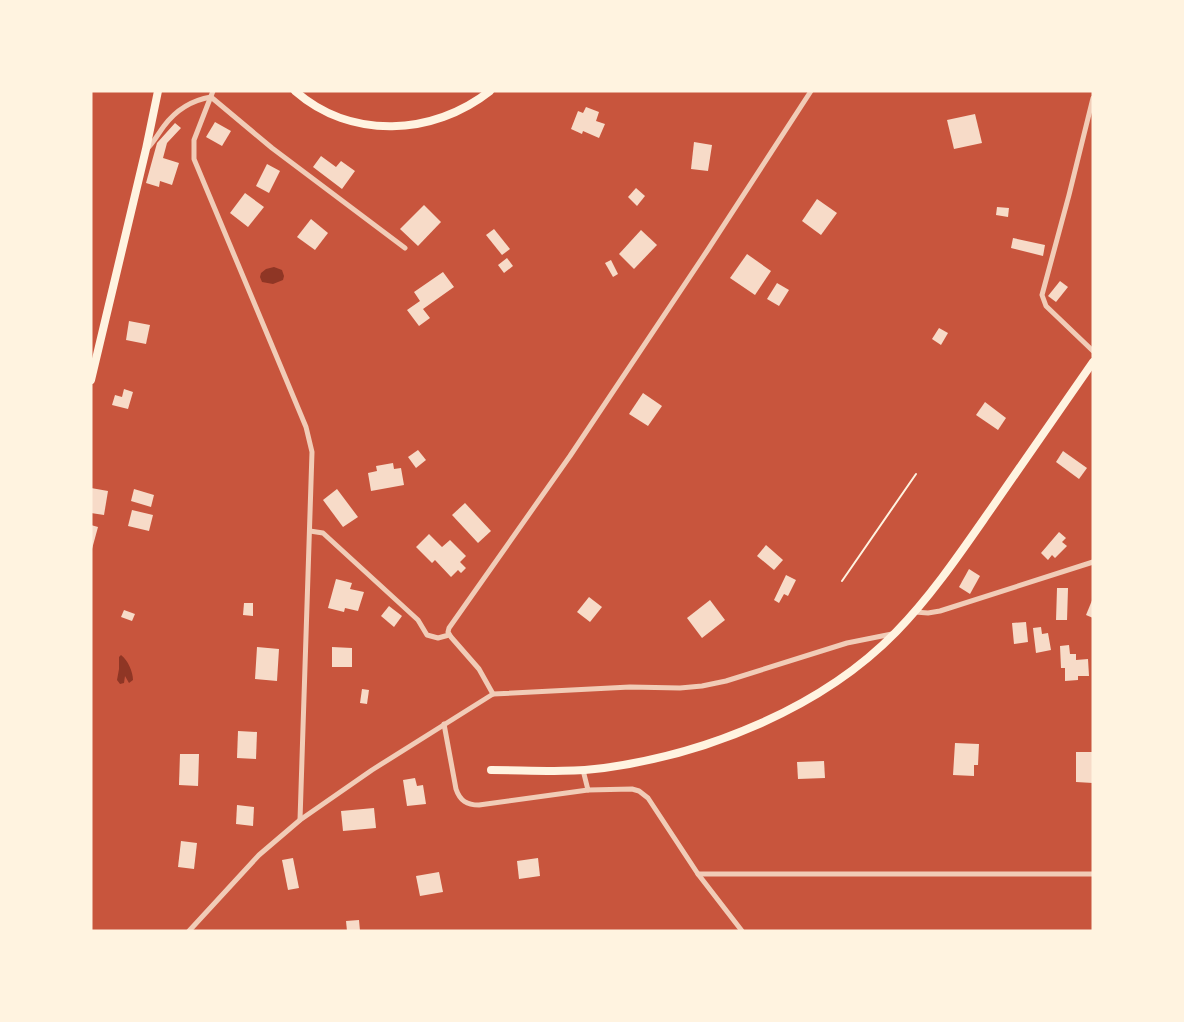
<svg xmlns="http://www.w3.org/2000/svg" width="1184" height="1022" font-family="Figtree,sans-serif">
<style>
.water{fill:#8f3625}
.building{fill:#f7dbc8}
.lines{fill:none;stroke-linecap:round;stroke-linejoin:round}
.path{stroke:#fff3e0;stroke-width:2}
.minor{stroke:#f1ccb7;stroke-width:5}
.secondary{stroke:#fff3e0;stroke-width:8}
</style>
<rect width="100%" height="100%" fill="#c8553d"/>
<!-- water -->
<g class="water">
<path d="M274 267 282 270 284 276 283 280 273 284 262 282 260 277 261 273 266 269Z"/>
<path d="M121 655C128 660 133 672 133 680L129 683 125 676 124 683 120 684 117 680 119 669V657Z"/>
</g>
<!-- building -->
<g class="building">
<path d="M586 107 599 112 596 121 605 124 599 138 583 131 582 134 571 129 578 111 583 113Z"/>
<path d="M975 114 982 143 954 149 947 120Z"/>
<path d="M215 122 231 131 222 146 206 137Z"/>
<path d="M175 123 181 128 167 143 163 158 179 163 172 185 160 181 159 187 146 183 157 143Z"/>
<path d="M694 142 712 145 708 171 691 169Z"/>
<path d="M321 156 336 167 341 161 355 171 342 189 313 167Z"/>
<path d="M267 164 280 171 269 193 256 186Z"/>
<path d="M636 188 645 196 637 206 628 197Z"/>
<path d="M245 193 264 207 248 227 230 213Z"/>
<path d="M817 199 837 213 821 235 802 221Z"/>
<path d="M424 205 441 222 418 246 400 229Z"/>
<path d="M997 207 1009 208 1008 217 996 215Z"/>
<path d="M311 219 328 233 315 250 297 237Z"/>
<path d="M494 229 510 249 502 255 486 235Z"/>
<path d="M641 230 657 245 634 269 619 254Z"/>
<path d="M1013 238 1045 245 1043 256 1011 248Z"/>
<path d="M747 254 771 271 755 295 730 278Z"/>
<path d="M507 258 513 266 504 273 498 265Z"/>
<path d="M611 260 618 274 613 277 605 263Z"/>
<path d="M443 272 454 287 423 309 430 318 419 326 407 310 420 301 414 292Z"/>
<path d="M1060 281 1068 287 1056 302 1048 296Z"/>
<path d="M777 283 789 290 779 306 767 299Z"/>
<path d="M129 321 150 325 146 344 126 340Z"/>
<path d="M939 328 948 333 941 345 932 339Z"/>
<path d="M124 389 133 392 128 409 112 405 115 395 122 397Z"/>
<path d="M643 393 662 406 648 426 629 414Z"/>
<path d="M985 402 1006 418 998 430 976 415Z"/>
<path d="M418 450 426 460 416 468 408 457Z"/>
<path d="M1063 451 1087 468 1079 479 1056 462Z"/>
<path d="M393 463 394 469 401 468 404 485 371 491 368 473 377 471 376 466Z"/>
<path d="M91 488 108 491 104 515 91 513Z"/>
<path d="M134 489 154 495 151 507 131 501Z"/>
<path d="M337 489 358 517 343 527 323 500Z"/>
<path d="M465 503 491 531 478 543 452 515Z"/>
<path d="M132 510 153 515 149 531 128 526Z"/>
<path d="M91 525 98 527 92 549H91Z"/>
<path d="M1059 532 1066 538 1062 542 1067 546 1055 558 1052 555 1048 560 1041 553Z"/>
<path d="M429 534 442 547 450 540 466 556 460 562 466 568 461 573 458 570 451 577 435 560 432 563 416 547Z"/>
<path d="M766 545 783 560 774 570 757 556Z"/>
<path d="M969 569 980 576 970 594 959 587Z"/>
<path d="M786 575 796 580 788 596 784 594 779 603 774 600Z"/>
<path d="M336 579 352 583 350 589 364 592 358 611 345 608 344 612 328 608Z"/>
<path d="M1057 588H1068L1067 620H1056Z"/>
<path d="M589 597 602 607 590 622 577 612Z"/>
<path d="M1093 598V618L1086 615Z"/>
<path d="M710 600 725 620 702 638 687 618Z"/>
<path d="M244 603H253V616L243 615Z"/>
<path d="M389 606 402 616 394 627 381 616Z"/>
<path d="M124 610 135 614 132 621 121 617Z"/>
<path d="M1026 622 1028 642 1014 644 1012 623Z"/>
<path d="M1041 627 1042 634 1048 633 1051 650 1036 653 1033 628Z"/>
<path d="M1069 645 1070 654H1076V660L1088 659 1089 676H1078V680L1065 681V668H1061L1060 646Z"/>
<path d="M257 647 279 649 277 681 255 679Z"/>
<path d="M332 647 352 648V667H332Z"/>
<path d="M362 689 369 690 367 704 360 703Z"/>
<path d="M238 731 257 732 256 759 237 758Z"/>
<path d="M955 743 979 744 978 765H974V776L953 775Z"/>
<path d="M1076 752H1093V783L1076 782Z"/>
<path d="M180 754H199L198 786 179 785Z"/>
<path d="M824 761 825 778 798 779 797 762Z"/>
<path d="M415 778 417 786 423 785 426 804 407 806 403 780Z"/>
<path d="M237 805 254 807 253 826 236 824Z"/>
<path d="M374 808 376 828 343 831 341 811Z"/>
<path d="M181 841 197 843 194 869 178 867Z"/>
<path d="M293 858 299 888 288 890 282 860Z"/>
<path d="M538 858 540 876 519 879 517 861Z"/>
<path d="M439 872 443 892 420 896 416 876Z"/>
<path d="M359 920 360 931H347L346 921Z"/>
</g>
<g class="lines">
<!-- path -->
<path class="path" d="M842 581 916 474"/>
<!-- minor -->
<g class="minor">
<path d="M213 91 194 140V159L306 427 312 452 300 820"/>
<path d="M1093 98 1069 195 1042 295 1046 306 1093 351"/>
<path d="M147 149C154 142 158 134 164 126 176 110 193 100 211 97L272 148 405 248"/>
<path d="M310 531 323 533 418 620 427 635 438 638 449 635"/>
<path d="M915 612 928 613 940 611 1093 562"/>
<path d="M493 694 479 669 451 637 448 632 449 628 570 456 707 251 811 91"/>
<path d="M444 724 456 789C460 801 467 805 479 805L588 790"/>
<path d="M583 770 588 790 632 789 639 791 648 798 698 874 742 931"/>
<path d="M698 874H1093"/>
<path d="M189 931 259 855 300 820 372 770 493 694 630 687 680 688 702 686 726 681 847 643 892 634"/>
</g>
<!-- secondary -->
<g class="secondary">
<path d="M295 91C351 140 433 136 490 91"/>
<path d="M91 380 146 149 158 91"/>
<path d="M491 770C528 770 567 773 604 768 707 754 822 708 896 632 932 595 961 552 991 509 1025 460 1059 411 1093 362"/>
</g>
</g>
<!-- border -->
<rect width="1184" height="1022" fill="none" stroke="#fff3e0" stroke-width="185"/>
</svg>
